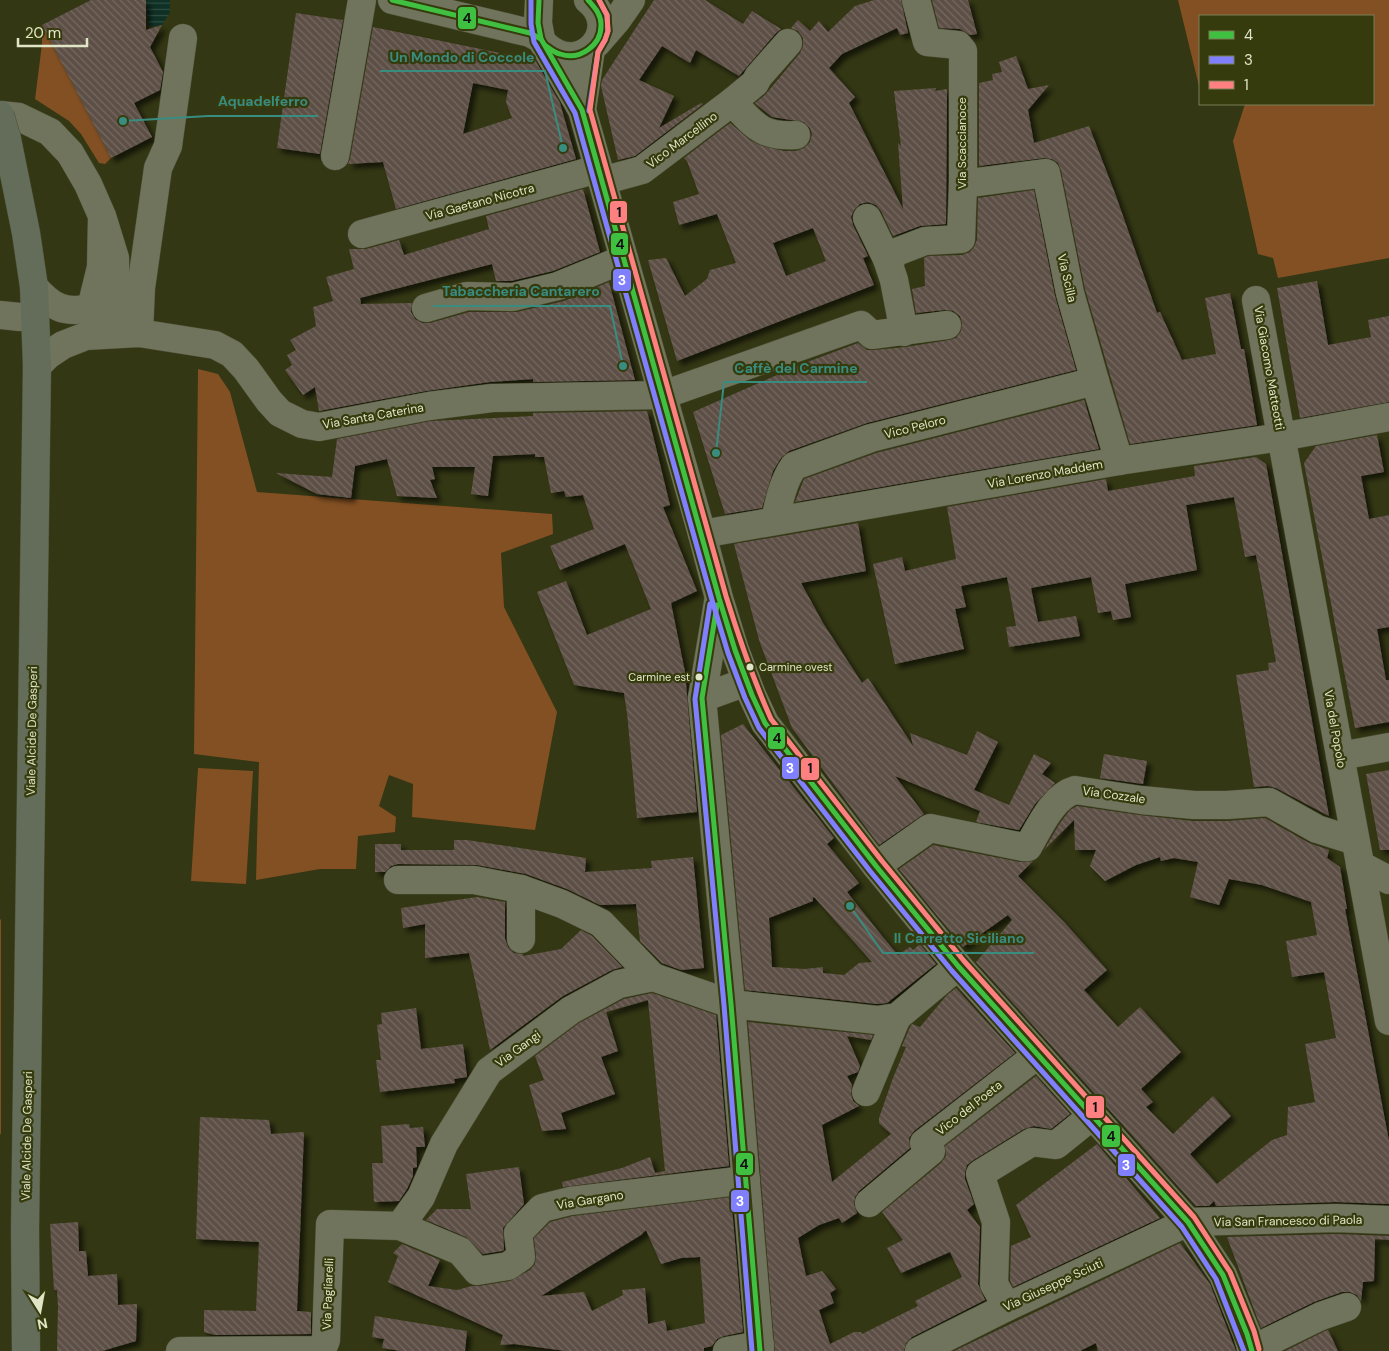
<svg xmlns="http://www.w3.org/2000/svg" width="1389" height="1351" font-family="'DM Sans',sans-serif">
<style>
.green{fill:#835023}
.park{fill:url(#park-tufts)}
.water{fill:url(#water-rules)}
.building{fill:url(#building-back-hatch);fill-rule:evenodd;filter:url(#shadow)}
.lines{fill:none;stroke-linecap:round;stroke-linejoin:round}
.minor-casing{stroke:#4b4f34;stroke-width:29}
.major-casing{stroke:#4b4f34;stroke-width:29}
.minor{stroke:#71745d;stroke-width:28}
.major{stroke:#636d59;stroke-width:28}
.major-bridge-casing{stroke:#4b4f34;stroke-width:29;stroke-linecap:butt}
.major-bridge{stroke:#636d59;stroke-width:28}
.bus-1-casing{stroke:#363b0d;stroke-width:9}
.bus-2-casing{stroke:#363b0d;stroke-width:9}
.bus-3-casing{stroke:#363b0d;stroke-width:9}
.bus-1{stroke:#40c040;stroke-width:5}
.bus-2{stroke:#8080ff;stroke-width:5}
.bus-3{stroke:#ff8080;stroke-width:5}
.bus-dot{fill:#dfe5c6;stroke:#363b0d;stroke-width:2}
.labels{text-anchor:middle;stroke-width:4.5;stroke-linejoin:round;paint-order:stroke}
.bus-label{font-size:11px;fill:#dfe5c6;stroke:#363b0d;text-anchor:start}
.street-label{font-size:12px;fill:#dfe5c6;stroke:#363b0d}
.leader{fill:none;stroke:#398c80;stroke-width:2}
.callout-dot{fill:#398c80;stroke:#363b0d;stroke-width:2}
.callout-label{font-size:14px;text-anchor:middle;font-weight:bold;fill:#398c80;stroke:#363b0d;stroke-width:4.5;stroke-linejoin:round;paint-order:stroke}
.line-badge{stroke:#363b0d;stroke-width:2}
.badge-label{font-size:14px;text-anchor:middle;font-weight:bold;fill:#fff}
.pale-badge-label{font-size:14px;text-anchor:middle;font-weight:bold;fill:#111}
</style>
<defs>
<pattern id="park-tufts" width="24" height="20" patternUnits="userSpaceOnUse" patternTransform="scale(1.25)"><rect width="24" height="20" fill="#835023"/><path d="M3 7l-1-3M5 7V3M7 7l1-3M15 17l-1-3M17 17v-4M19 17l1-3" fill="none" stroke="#946941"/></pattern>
<pattern id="water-rules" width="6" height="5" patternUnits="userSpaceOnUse" patternTransform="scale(1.25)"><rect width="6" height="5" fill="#0f3025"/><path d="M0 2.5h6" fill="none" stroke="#324e43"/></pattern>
<pattern id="building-back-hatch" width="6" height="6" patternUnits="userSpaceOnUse" patternTransform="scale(1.25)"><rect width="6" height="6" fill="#5d5046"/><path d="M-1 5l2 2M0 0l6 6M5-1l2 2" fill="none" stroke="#74695f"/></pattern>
<filter id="shadow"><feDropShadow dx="4.5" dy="4.5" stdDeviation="2.5" flood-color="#0009"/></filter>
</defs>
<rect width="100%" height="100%" fill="#333713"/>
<!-- green -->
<g class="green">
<path d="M1178 0H1389V258L1278 278 1273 258 1258 254 1233 141 1245 104H1373V16H1200L1199 86Z"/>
<path d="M42 25 111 158 105 164 99 163 81 134 69 121 35 99 42 44Z"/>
<path d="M198 369 218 374 230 392 257 492 552 514 553 534 501 553 504 607 557 712 535 830 412 817 413 784 389 775 379 806 396 817 395 832 358 836 356 869H320L256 880 259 762 194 754Z"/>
<path d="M198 768 253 771 246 884 191 881Z"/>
</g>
<!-- park -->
<path class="park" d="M0 919 1 920V1133L0 1135Z"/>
<!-- water -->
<path class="water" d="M146 0H170V12L162 25 151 27 148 24Z"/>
<!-- building -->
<g class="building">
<path d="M91 0H146V30L162 25 150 47 163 72 160 90 134 103 152 137 111 158 42 25Z"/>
<path d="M654 0H705L743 24 752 11 781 29 776 33 739 76 696 50 690 63 662 46 639 80 674 96 659 128 701 103 703 104 635 156 618 160 601 86 602 80Z"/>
<path d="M874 0H901L908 33 900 35 897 28 842 54 829 68 855 97 849 103 903 209 898 143 901 146 894 91 936 88 935 91 947 89 946 224 920 226 893 236 881 211 876 205 868 202 860 204 854 210 851 217 853 225 868 256 863 258 874 285 677 361 648 260 666 258 685 296 707 279 710 270 736 263 717 214 679 225 673 202 699 194 687 161 684 158 730 123 750 140 762 146 784 151H796L804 148 810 142 812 134 810 128 804 122 772 117 755 103 765 95 800 53 803 46V38L798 31 791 28 798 20 810 31 819 21 828 32 855 6ZM813 228 826 261 786 276 773 243Z"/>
<path d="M932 0H968L977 34 970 35 960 29 939 28Z"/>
<path d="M296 13 343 20 320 154 277 148Z"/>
<path d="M373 27 535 60 560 103 576 159 396 209 383 162 348 164 350 159ZM473 83 508 90 506 102 512 118 463 134Z"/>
<path d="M1016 56 1028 89 1049 85 1028 110 1034 143 1089 126 1116 196 1157 313 1160 312 1182 360 1216 354 1205 298 1230 293 1241 349H1244L1257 425 1130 444 1085 289 1061 170 1058 163 1052 159 1044 158 979 166V83L993 80 992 74 1002 72 999 62Z"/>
<path d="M583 189 600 252 553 271 511 281H496L492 264 360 298 361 304 412 303 411 312 415 319 422 323H430L469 312H517L564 301 609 282 635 380 533 382V379L490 382 426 391 319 411 315 387 303 395 285 370 292 365 287 355 296 350 290 340 316 326 313 307 333 301 326 277 354 269 349 249H366L399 240 404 255 489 229 486 216Z"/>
<path d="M1034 190 1055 296 1076 370 867 423 789 451 781 458 773 471 762 508 725 514 693 412 802 364 858 343 867 350H874L906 347 949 340 956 338 961 331 962 323 960 316 953 311 945 310 916 313 912 289 925 286 924 258 928 256 962 255 970 252 974 247 977 240 978 198Z"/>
<path d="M1317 281 1328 345 1371 337 1368 320 1389 316V402L1300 418 1277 288Z"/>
<path d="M1084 400 1099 449 795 502 804 479 876 453Z"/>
<path d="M647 411 670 505 663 507 697 591 671 603 685 672 697 812 637 818 627 713 624 693 574 685 537 592 566 581 587 635 651 609 625 544 560 570 550 546 594 529 583 495 566 497 564 491 551 493 544 457H535V454L493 456 488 496 471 494 475 467H432L435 479 430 480 437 498 397 496 387 459 355 466 351 498 317 494 276 473 332 477 337 439 431 421 533 416V413Z"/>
<path d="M1377 435 1384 472 1361 476 1369 519 1389 515V627L1377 629 1386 680H1389V722L1355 728 1304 463 1316 446Z"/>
<path d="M1256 457 1266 464 1329 816 1276 788 1268 786 1254 787 1236 675 1269 670 1268 663 1276 662 1256 555 1245 557 1234 497 1186 505 1197 570 1125 584 1131 617 1113 620 1111 611 1098 613 1091 577 1031 588 1038 622 1076 616 1080 636 1009 647 1006 627 1016 626 1007 577 961 586 966 607 955 609 964 649 895 664 873 564 902 557 905 571 956 559 947 507 1106 479 1108 491 1195 476 1194 466Z"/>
<path d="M858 523 866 571 801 583 823 623 862 683 868 678 913 746 910 733 967 755 977 731 998 742 974 790 1009 805 1034 754 1051 763 1042 774 1055 783 1035 804 1019 830 976 822 980 811 895 776 924 814 879 845 792 728 759 640 734 544Z"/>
<path d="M743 724 834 838 827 844 859 883 847 892 882 936 898 955 910 947 913 950 920 944 936 964 887 1003 877 1004 745 990 721 735ZM813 897 815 898 872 962 859 963 844 975 823 973V967L805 969 772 967 769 918 813 901Z"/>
<path d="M1104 754 1147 761 1143 784 1100 778Z"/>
<path d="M1389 770V850H1380L1366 774Z"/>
<path d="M1077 806 1139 815 1193 821H1228L1265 818 1309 843 1329 850 1327 858 1340 867 1347 909H1345L1389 1141V1204L1336 1202 1216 1206 1214 1201 1209 1206H1196L976 962 1012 920 1008 915 963 947 899 869 933 845 1020 862 1033 861 1018 876 1064 922 1107 970 1084 990 1118 1027 1140 1007 1181 1052 1141 1089 1153 1102 1146 1107 1173 1134 1213 1096 1231 1116 1190 1154 1217 1184 1272 1140 1287 1135 1288 1107 1315 1102 1305 1044 1336 1038 1324 972 1292 977 1286 941 1317 935 1311 902 1262 885 1229 879 1219 905 1190 897 1198 862 1174 858 1161 861 1160 857 1136 865 1105 881 1090 866 1096 850H1075L1074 820 1044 850 1060 823 1070 810Z"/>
<path d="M454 840H467L586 858 585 872 652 868 651 861 693 857 704 968 681 970 662 963 640 941 636 904 600 905 567 889 526 874 477 865 398 864 391 866 385 872H375V844H401V850H454Z"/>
<path d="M477 897 505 902V939L508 947 514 953 523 954V956L561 949 581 930 592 936 622 967 612 970 563 996 490 1050 469 953 425 958V924L403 928 401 908Z"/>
<path d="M956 988 1015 1053 914 1131 909 1138 910 1148 859 1191 855 1197 854 1205 857 1213 842 1223 839 1218 819 1225 798 1238 806 1276 822 1271 836 1289 830 1293 834 1303 819 1310 830 1344 854 1332H861L862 1334 918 1306 915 1301 962 1277 950 1252 901 1273 887 1248 903 1240 882 1212 941 1163 946 1156 945 1146 1036 1076 1070 1114 1051 1129 1034 1126 1024 1129 972 1161 967 1165 965 1172V1179L974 1204 967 1210 980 1227 978 1284 985 1300 912 1337 906 1343 904 1351H775L748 1022 873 1035 871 1040 847 1036 860 1066 858 1072 847 1076 852 1085 851 1094 853 1101 859 1106 822 1125 832 1182 891 1134 879 1123V1118L893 1078 906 1047 902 1046 910 1027 912 1024 920 1027 947 995Z"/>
<path d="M652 993 716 1015 729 1166 563 1187 562 1182 622 1168 650 1157 655 1173 665 1171 648 1000 606 1012 618 1051 601 1057 615 1094 561 1113 566 1129 542 1131 529 1085 544 1080 535 1056 579 1023 624 999Z"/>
<path d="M416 1008 421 1049 463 1044 467 1077 454 1079 455 1083 380 1092 376 1060H381L377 1025 382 1024 381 1013Z"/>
<path d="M200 1117 269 1120 271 1134 304 1132 297 1311 311 1312V1334L215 1335 204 1332V1310L256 1311 259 1242 196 1239Z"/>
<path d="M409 1124 410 1128 423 1127 425 1147H416L417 1167 413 1168V1176L407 1189 399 1201 374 1202 372 1163H383L381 1126Z"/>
<path d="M1097 1144 1160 1218 1013 1287 1010 1280 1011 1246 1031 1237 1016 1205Z"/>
<path d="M519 1167 524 1204 503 1228 504 1250 502 1251 483 1254 466 1237 426 1220 437 1209H471L466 1174Z"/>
<path d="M731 1197 743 1332 724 1336 717 1339 712 1346 704 1348V1351H566L514 1344 500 1345 503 1335 388 1282 398 1256 393 1253 402 1244 440 1260 428 1286 457 1290 472 1286H479L510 1281 530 1270 535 1264 536 1256 534 1238 550 1222 573 1216ZM646 1230 661 1264 681 1258 700 1257 705 1323 667 1331 665 1320 648 1324 645 1288 622 1290 623 1295 592 1311 584 1292 541 1296 641 1235Z"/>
<path d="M78 1222 79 1251H86L88 1276 117 1274 118 1305 137 1304 136 1341 102 1351H57L58 1307 57 1290H54L50 1224Z"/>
<path d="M1336 1234 1389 1236V1240L1375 1239 1374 1281 1363 1282 1361 1301 1357 1295 1350 1292H1342L1314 1302 1261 1328 1227 1237Z"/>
<path d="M1180 1243 1210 1284 1236 1351H1098L1096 1343 1080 1351H954Z"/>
<path d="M375 1316 467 1331 465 1351H401L382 1348 384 1339 372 1337Z"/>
<path d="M1328 1330 1338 1351H1285L1327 1330Z"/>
</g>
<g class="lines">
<defs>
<g id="minor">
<path d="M392 0 530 33 541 39"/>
<path d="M539 0 538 23 541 39 582 110 702 534 719 598 735 650 752 695 765 723 876 866 958 966 1188 1222 1223 1275 1247 1334 1252 1351"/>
<path d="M597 43 617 20 631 0"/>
<path d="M546 46C583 78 623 27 588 0"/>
<path d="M732 102C755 125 760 137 796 135"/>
<path d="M582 110 591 49"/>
<path d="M0 115 19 117 50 132 70 153 88 184 102 216 115 258 116 311 109 333 98 324 91 308 101 267 102 216"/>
<path d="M335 156 362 0"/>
<path d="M602 181 642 170 732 102 755 83 758 77 788 43"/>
<path d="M963 184 1046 173 1070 293 1095 381 1119 461"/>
<path d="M867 218 887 259 894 280 904 332"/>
<path d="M362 234 598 169"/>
<path d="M887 259 899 251 925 241 961 239 963 184V51L958 45 927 42 916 0"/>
<path d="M34 287C52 307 64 314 91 308"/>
<path d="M1256 300 1389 1021"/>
<path d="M426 308 467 296 513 297 558 286 624 259"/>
<path d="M0 315 20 317"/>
<path d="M139 333 141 288 158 168 168 146 183 38"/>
<path d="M37 366 48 355 63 345 86 336 139 333 215 345 232 354 246 369 269 401 280 413 302 424 319 427 429 406 492 398 663 395 861 325 872 335 947 325"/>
<path d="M775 520C779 502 783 481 794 466L871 438 1095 381"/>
<path d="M702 534 1119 461 1281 437 1389 417"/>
<path d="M718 602 702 698 731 1004 760 1351"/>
<path d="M702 698 746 682"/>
<path d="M1340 756 1389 747"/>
<path d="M1360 865 1389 880"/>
<path d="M876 866 930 828 1023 847H1028C1039 828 1053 796 1075 790L1141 800 1194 805H1227L1269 802 1317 829 1355 841"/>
<path d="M398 880H474L521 889 562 904 601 923 653 977"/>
<path d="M521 889V939"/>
<path d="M866 1092 897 1017"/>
<path d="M869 1203 931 1151 924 1143 1037 1055"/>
<path d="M400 1226 421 1197 444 1144 489 1071 571 1010 619 984 653 977 731 1004 877 1020 897 1017 958 966"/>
<path d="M1007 1307 994 1284 996 1222 980 1174 1032 1142 1056 1145 1092 1116"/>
<path d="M1251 1350 1321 1316 1347 1307"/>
<path d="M180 1351 322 1350 326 1340 330 1224 400 1226 460 1251 477 1271 508 1266 521 1257 518 1233 542 1208 570 1201 746 1180"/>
<path d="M727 1351 760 1345"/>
<path d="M919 1351 1007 1307 1188 1222 1336 1218 1389 1220"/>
</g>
<path id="major" d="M7 139 26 233 34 287 37 366 25 1229 26 1351"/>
</defs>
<!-- minor casing -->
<use href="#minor" class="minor-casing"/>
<!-- major casing -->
<use href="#major" class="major-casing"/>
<!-- minor -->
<use href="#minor" class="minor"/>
<!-- major -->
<use href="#major" class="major"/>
<defs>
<path id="major-bridge" d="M0 115 7 139"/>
</defs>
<!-- major-bridge casing -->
<use href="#major-bridge" class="major-bridge-casing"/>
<!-- major-bridge -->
<use href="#major-bridge" class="major-bridge"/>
<defs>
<g id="bus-1">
<path d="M392 0 530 33 541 39"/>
<path d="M539 0 538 23 541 39 582 110 719 598 735 650 752 695 765 723 876 866 958 966 1188 1222 1223 1275 1247 1334 1252 1351"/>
<path d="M546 46C550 49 555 53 560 54 580 61 602 45 601 24 601 14 594 7 588 0"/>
<path d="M717 605 702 698 731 1004 760 1351"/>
</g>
<g id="bus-2">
<path d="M531 0V24L534 42 575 113 712 600 728 653 745 698 759 728 870 871 952 971 1182 1227 1216 1279 1244 1351"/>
<path d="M589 111 598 52 605 40 608 31 607 15 599 0"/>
<path d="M710 604 695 699 724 1005 752 1351"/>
</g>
<path id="bus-3" d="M599 0 607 15 608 31 605 40 598 52 590 110 726 596C739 638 753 679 771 719L882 861 964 961 1194 1217 1230 1272 1254 1331 1259 1349"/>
</defs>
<!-- bus-1 casing -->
<use href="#bus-1" class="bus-1-casing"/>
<!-- bus-2 casing -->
<use href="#bus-2" class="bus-2-casing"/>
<!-- bus-3 casing -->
<use href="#bus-3" class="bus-3-casing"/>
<!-- bus-1 -->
<use href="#bus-1" class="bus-1"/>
<!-- bus-2 -->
<use href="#bus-2" class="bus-2"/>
<!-- bus-3 -->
<use href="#bus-3" class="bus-3"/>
</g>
<!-- markers -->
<g class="bus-dot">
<circle cx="750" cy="667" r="4.5"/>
<circle cx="699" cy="677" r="4.5"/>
</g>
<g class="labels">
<!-- bus labels -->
<g class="bus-label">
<text x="759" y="671">Carmine ovest</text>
<text x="690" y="681" text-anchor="end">Carmine est</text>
</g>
<!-- street labels -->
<g class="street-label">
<text transform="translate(682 140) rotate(-37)" y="4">Vico Marcellino</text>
<text transform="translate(962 143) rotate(-90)" y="4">Via Scaccianoce</text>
<text transform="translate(480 202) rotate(-15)" y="4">Via Gaetano Nicotra</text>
<text transform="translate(1067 278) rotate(77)" y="4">Via Scilla</text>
<text transform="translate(1269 368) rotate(80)" y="4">Via Giacomo Matteotti</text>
<text transform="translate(373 416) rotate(-10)" y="4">Via Santa Caterina</text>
<text transform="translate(915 427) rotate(-14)" y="4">Vico Peloro</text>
<text transform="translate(1045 474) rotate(-10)" y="4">Via Lorenzo Maddem</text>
<text transform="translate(1335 729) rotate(80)" y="4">Via del Popolo</text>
<text transform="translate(32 731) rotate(-89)" y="4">Viale Alcide De Gasperi</text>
<text transform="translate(1114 795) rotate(8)" y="4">Via Cozzale</text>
<text transform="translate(518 1049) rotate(-36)" y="4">Via Gangi</text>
<text transform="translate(969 1108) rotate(-38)" y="4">Vico del Poeta</text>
<text transform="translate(27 1136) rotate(-89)" y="4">Viale Alcide De Gasperi</text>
<text transform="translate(590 1200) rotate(-9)" y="4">Via Gargano</text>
<text transform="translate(1288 1221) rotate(-1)" y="4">Via San Francesco di Paola</text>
<text transform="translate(1053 1285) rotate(-25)" y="4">Via Giuseppe Sciuti</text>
<text transform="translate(328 1294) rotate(-88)" y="4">Via Pagliarelli</text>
</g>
</g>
<!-- callouts -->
<path class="leader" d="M563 148L545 71H380M123 121L208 116H318M623 366L610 306H433M716 453L724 382H867M850 906L883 953H1034"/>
<g class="callout-dot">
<circle cx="563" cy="148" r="5"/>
<circle cx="123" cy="121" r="5"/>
<circle cx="623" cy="366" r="5"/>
<circle cx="716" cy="453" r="5"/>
<circle cx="850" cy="906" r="5"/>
</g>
<g class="callout-label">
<text x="462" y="62">Un Mondo di Coccole</text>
<text x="263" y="106">Aquadelferro</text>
<text x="521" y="296">Tabaccheria Cantarero</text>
<text x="796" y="373">Caffè del Carmine</text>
<text x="959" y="943">Il Carretto Siciliano</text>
</g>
<g class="line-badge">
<rect x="457" y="6" width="20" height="24" rx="5" fill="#40c040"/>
<rect x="609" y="200" width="19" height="24" rx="5" fill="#ff8080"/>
<rect x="610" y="232" width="19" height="24" rx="5" fill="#40c040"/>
<rect x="612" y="268" width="20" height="24" rx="5" fill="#8080ff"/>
<rect x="767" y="726" width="19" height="24" rx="5" fill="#40c040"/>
<rect x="781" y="756" width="19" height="24" rx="5" fill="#8080ff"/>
<rect x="800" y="757" width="20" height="24" rx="5" fill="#ff8080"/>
<rect x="1085" y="1095" width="20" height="24" rx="5" fill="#ff8080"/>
<rect x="1101" y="1124" width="20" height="24" rx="5" fill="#40c040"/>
<rect x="735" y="1152" width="19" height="24" rx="5" fill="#40c040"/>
<rect x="1117" y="1153" width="19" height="24" rx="5" fill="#8080ff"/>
<rect x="730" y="1189" width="20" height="24" rx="5" fill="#8080ff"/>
</g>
<g class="badge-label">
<text x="622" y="285">3</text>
<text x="790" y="773">3</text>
<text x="1126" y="1170">3</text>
<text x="740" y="1206">3</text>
</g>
<g class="pale-badge-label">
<text x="467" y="23">4</text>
<text x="619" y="217">1</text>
<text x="620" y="249">4</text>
<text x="777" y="743">4</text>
<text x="810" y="773">1</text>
<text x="1095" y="1112">1</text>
<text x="1111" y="1141">4</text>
<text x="744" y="1169">4</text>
</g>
<!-- legend -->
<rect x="1199" y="15" width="175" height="90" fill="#363b0d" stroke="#7a7f57"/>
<rect x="1209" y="31" width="25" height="8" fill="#40c040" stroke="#7a7f57"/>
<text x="1244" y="40" font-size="15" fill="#dfe5c6">4</text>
<rect x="1209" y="56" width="25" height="8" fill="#8080ff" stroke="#7a7f57"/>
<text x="1244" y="65" font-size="15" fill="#dfe5c6">3</text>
<rect x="1209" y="81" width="25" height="8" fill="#ff8080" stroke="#7a7f57"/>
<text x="1244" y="90" font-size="15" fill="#dfe5c6">1</text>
<!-- north arrow -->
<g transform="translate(40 1311) rotate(169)" stroke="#363b0d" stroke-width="4" paint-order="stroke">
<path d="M0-4L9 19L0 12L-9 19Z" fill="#dfe5c6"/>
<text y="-8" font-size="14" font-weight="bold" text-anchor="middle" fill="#dfe5c6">N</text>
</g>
<!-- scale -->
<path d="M18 38v8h69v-8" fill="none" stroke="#dfe5c6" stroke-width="2.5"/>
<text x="25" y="38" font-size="15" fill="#dfe5c6" stroke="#363b0d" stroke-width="4" paint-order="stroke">20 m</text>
</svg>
